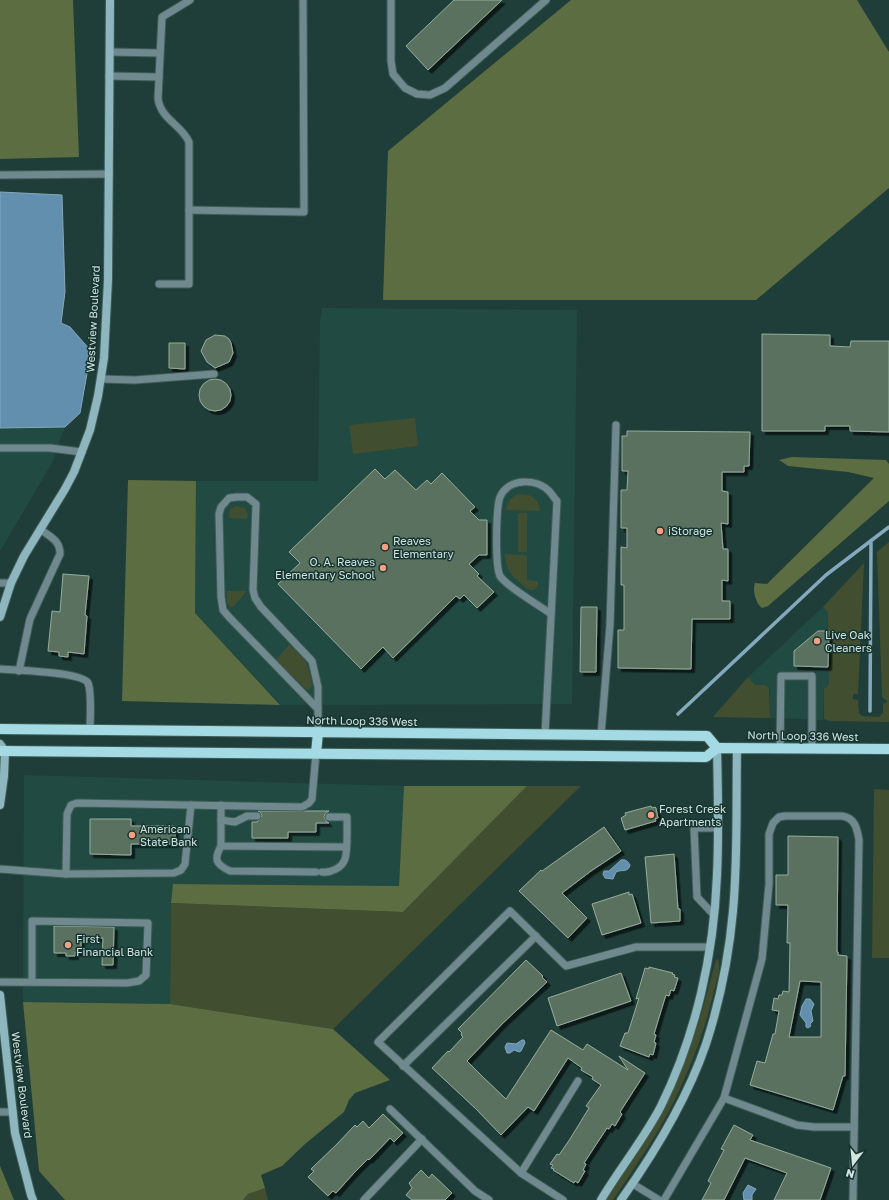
<svg xmlns="http://www.w3.org/2000/svg" width="889" height="1200" font-family="'Golos Text',sans-serif">
<style>
.built{fill:#214a43}
.green{fill:#424e30}
.forest{fill:#5c6d42}
.water{fill:#628fad;stroke:#84a8bd}
.lines{fill:none;stroke-linecap:round;stroke-linejoin:round}
.stream{stroke:#84a8bd;stroke-width:3.5}
.building{fill:#5a7160;stroke:#95ae9c;fill-rule:evenodd;filter:url(#shadow)}
.lane-casing{stroke:#3f5c57;stroke-width:9}
.secondary-casing{stroke:#3f5c57;stroke-width:10}
.primary-casing{stroke:#3f5c57;stroke-width:12}
.lane{stroke:#6f898e;stroke-width:7}
.secondary{stroke:#8db6be;stroke-width:8}
.primary{stroke:#a3dae4;stroke-width:10}
.poi-dot{fill:#f2a080;stroke:#15342f;stroke-width:1.5}
.labels{text-anchor:middle;stroke-width:3;stroke-linejoin:round;paint-order:stroke}
.street-label{font-size:11px;fill:#d3e4e1;stroke:#15342f}
.poi-label{font-size:11px;fill:#d3e4e1;stroke:#15342f;text-anchor:start}
</style>
<defs>
<filter id="shadow"><feDropShadow dx="3.5" dy="3.5" stdDeviation="0" flood-color="#0009"/></filter>
</defs>
<rect width="100%" height="100%" fill="#1f3e39"/>
<!-- built -->
<g class="built">
<path d="M322 308 577 310 572 704 281 705 195 613 196 481H318L320 322Z"/>
<path d="M0 424H66L52 463 0 551Z"/>
<path d="M823 607 828 612 827 669H829V686H826L824 689 823 720 770 718V688L766 685H755L748 677Z"/>
<path d="M24 775 404 786 399 886 173 884 171 903 170 1004 23 1002Z"/>
</g>
<!-- green -->
<g class="green">
<path d="M415 418 418 446 353 454 349 425Z"/>
<path d="M521 494C532 494 539 500 540 511L506 510C507 501 512 495 521 494Z"/>
<path d="M236 506 245 508 248 514 247 519 229 518 230 509Z"/>
<rect x="518" y="513" width="9" height="39"/>
<path d="M889 542V722L830 721 824 719V689L827 686 829 685V669C833 664 830 657 830 652L832 651V631H828V612L823 607 864 563 858 694H853V699L858 700 859 713 862 716 879 717 883 713V702L885 704 887 701 882 697 877 552Z"/>
<path d="M505 554 527 555V580L538 581C539 589 533 592 527 589 515 578 505 572 505 554Z"/>
<path d="M227 591H247L233 607H231L227 603Z"/>
<path d="M289 645C306 656 309 667 312 686L309 690 306 689 276 660Z"/>
<path d="M748 677 755 685H766L769 688 770 718 713 717Z"/>
<path d="M527 786H581L333 1029 170 1004 171 903 403 912Z"/>
<path d="M874 789 889 790V958H872Z"/>
<path d="M718 959C722 970 715 984 713 995 704 1032 691 1067 674 1101 657 1136 634 1168 613 1200H606L644 1142 668 1099 685 1060 701 1015 716 960Z"/>
<path d="M265 1188 268 1200H243L248 1194Z"/>
</g>
<!-- forest -->
<g class="forest">
<path d="M0 0H73L79 157 0 159Z"/>
<path d="M571 0H857L889 52V188L756 300H383L388 151Z"/>
<path d="M792 457 886 460 889 464V501L768 606 762 608C756 604 752 590 755 583L767 584 874 478 848 472 788 466 779 460Z"/>
<path d="M128 480 196 481 195 613 280 705 122 701Z"/>
<path d="M404 786H527L403 912 171 903 173 884 399 886Z"/>
<path d="M23 1002 170 1004 333 1029 390 1080 355 1093 349 1100 344 1112 305 1144 282 1166 261 1175 265 1188 248 1194 243 1200H65L39 1171Z"/>
<path d="M0 1166 14 1200H0Z"/>
</g>
<!-- water -->
<g class="water">
<path d="M0 192 62 195 65 292 61 323 70 327 91 351 80 413 65 427 0 428Z"/>
<path d="M621 860C625 859 628 861 630 865 628 873 622 869 616 872L613 879 605 878 603 874 604 871H609Z"/>
<path d="M806 999H810L814 1004 811 1011 813 1021 810 1024 811 1026 808 1028 806 1027V1023L800 1015 802 1006Z"/>
<path d="M522 1040H524L525 1043 521 1051 519 1052 514 1050 510 1053H507L505 1047 507 1043 516 1044Z"/>
<path d="M748 1185 756 1189 752 1195V1200H744L743 1193Z"/>
</g>
<g class="lines">
<!-- stream -->
<g class="stream">
<path d="M870 711 871 541"/>
<path d="M678 714 826 575 889 527"/>
</g>
</g>
<!-- building -->
<g class="building">
<path d="M454 0H502L428 70 406 46Z"/>
<path d="M762 334 830 335V346L850 347 851 341H889V432L850 431V426H825V431H762Z"/>
<path d="M215 335 225 336 229 339 231 343 233 353 229 362 215 368 207 362 201 351 206 340Z"/>
<path d="M169 343H185V369L169 368Z"/>
<circle cx="215" cy="395" r="16"/>
<path d="M627 431 750 432 749 466H744V472H722V491L728 492V524L721 523 723 549H728V581L722 580V601H730V619H692L691 669 618 668V630H624V585H621V547L627 548V528H621V490H627L628 471H622V436H627Z"/>
<path d="M375 469 385 479 395 470 416 490 427 480 431 484 442 473 475 507 470 511 479 520H487V555H479L469 564 479 574 477 576 494 592 477 608 464 595 460 599 456 596 393 658 383 647 361 669 278 584 300 563 289 552Z"/>
<path d="M63 574 89 576 85 615 87 616 84 654 68 652V657L59 656V652L48 651 52 611 60 612Z"/>
<path d="M581 607H597L596 672H580Z"/>
<path d="M818 631H829L828 667 794 666V651Z"/>
<path d="M651 806 652 808 655 807 656 808 658 818 655 819 656 821 625 830 621 818 626 815 625 813Z"/>
<path d="M258 811H329L325 814 324 817 326 821 329 823H316V832H288V838H252V822H257L262 816 261 813Z"/>
<path d="M90 819H131V826H175V844H131V855L90 854Z"/>
<path d="M604 827 621 851 591 871 562 893 587 918 568 938 519 891 541 870 542 871Z"/>
<path d="M788 836 838 837 837 952H838V955L847 956 845 1076H843L833 1110 750 1085 757 1061 765 1063 773 1034H775L779 1011 772 1010 774 998 778 999 779 995H782L783 991 789 992 790 943H787L788 905H776V875H788ZM800 981 821 982V1037H789Z"/>
<path d="M674 854 678 909H680V921L651 923 645 857Z"/>
<path d="M629 892V895L632 894 641 923 602 935 592 904Z"/>
<path d="M54 926 114 927 113 965H102L103 938H81V953L75 952V956H66V953H54Z"/>
<path d="M526 960 543 976 542 977 547 982 503 1023 467 1061 484 1078 506 1099 551 1030 583 1050 587 1044 628 1070 619 1056 645 1073 620 1112 622 1114 615 1126 612 1124 609 1129 607 1128 584 1163 586 1164 583 1170 585 1171 578 1183 575 1181 574 1183 553 1170 554 1169 551 1168 553 1165 550 1164 557 1154 559 1155 570 1139 589 1108 586 1106 601 1085 592 1079 593 1077 581 1070 582 1068 568 1058 534 1111 528 1107 501 1135 476 1109 432 1068 448 1051 449 1052 463 1037 461 1035 462 1033 458 1029Z"/>
<path d="M649 967 673 973 672 974 675 975 674 977 678 978 674 991 671 990 669 996 666 995 664 1001 654 1034 656 1035 654 1042 656 1043 653 1055 650 1054 649 1057 620 1046 625 1033H628L639 998 636 999 645 968 649 969Z"/>
<path d="M621 973 631 1001 557 1026 548 998Z"/>
<path d="M383 1114 403 1133 394 1142 390 1138 369 1160 368 1159 353 1174 336 1193 333 1191 328 1196 308 1177 314 1171 311 1169 337 1144 355 1125 357 1127 363 1121 369 1128Z"/>
<path d="M734 1125 753 1135 750 1140 831 1168 820 1200H774L787 1173 745 1158 724 1200H702L711 1183 708 1181 724 1150 721 1149Z"/>
<path d="M421 1170 429 1178 432 1174 452 1193 445 1200H412L406 1195 412 1188 409 1183Z"/>
</g>
<g class="lines">
<defs>
<g id="lane">
<path d="M391 0V61L393 74 405 88 417 94 430 95 445 88 546 0"/>
<path d="M110 52 159 53"/>
<path d="M109 76 159 77"/>
<path d="M0 175 109 174"/>
<path d="M189 210 304 212 303 0"/>
<path d="M159 284H189V142C182 125 160 119 158 98L162 17 190 0"/>
<path d="M101 379 135 380 214 374"/>
<path d="M0 448H50L82 452"/>
<path d="M0 583H11"/>
<path d="M0 669C15 670 82 672 88 683 92 692 90 720 90 730"/>
<path d="M19 671 30 619 60 554C60 540 50 537 40 529"/>
<path d="M317 708 229 617 223 610 221 597 219 514 221 507 229 498 237 497H247L256 504 253 590 255 598 261 607 312 661 318 687V733"/>
<path d="M545 735 557 501C554 498 552 494 549 491 536 478 508 478 500 497 496 508 495 566 500 576 507 587 539 605 551 614"/>
<path d="M601 735 610 625 616 425"/>
<path d="M780 748 781 676H812V748"/>
<path d="M221 805V846L346 847"/>
<path d="M221 820 235 822 247 816H257"/>
<path d="M221 846C214 859 215 864 230 871L316 872"/>
<path d="M0 869 66 874 67 814 71 805 77 803 302 807 309 803 312 799 316 753"/>
<path d="M322 872C331 873 342 868 345 859 348 849 347 828 347 817H329"/>
<path d="M66 874 174 873 181 870 185 864 191 805"/>
<path d="M714 915 697 897 694 828H718"/>
<path d="M0 982C42 982 85 983 127 983L139 981 146 975 148 923 32 921V982"/>
<path d="M403 1066 536 936"/>
<path d="M724 1098 797 1125 814 1127H854"/>
<path d="M390 1109 475 1191 489 1200"/>
<path d="M0 1112H13"/>
<path d="M521 1173 578 1081"/>
<path d="M633 1184 659 1200"/>
<path d="M364 1200 422 1139"/>
<path d="M563 1200 521 1173 378 1042 510 911 566 966 636 947H710"/>
<path d="M664 1200 724 1098 762 959 769 884V834L773 823 779 817 785 816H842C855 818 857 828 859 840L853 1200"/>
</g>
<g id="secondary">
<path d="M0 617 11 583 24 556 65 489 74 472 90 430 98 396 104 358 108 280 110 0"/>
<path d="M0 744 5 751 4 776 0 805"/>
<path d="M0 995 15 1133 31 1195 33 1200"/>
<path d="M601 1200C620 1168 644 1139 661 1106 696 1035 714 954 717 875 719 833 718 790 717 748"/>
<path d="M621 1200C655 1152 687 1100 706 1044 720 1001 729 956 733 911 738 857 736 802 737 748"/>
</g>
<g id="primary">
<path d="M0 729 707 736 717 748"/>
<path d="M0 751 706 757 717 748 889 749"/>
<path d="M316 753 318 733"/>
</g>
</defs>
<!-- lane casing -->
<use href="#lane" class="lane-casing"/>
<!-- secondary casing -->
<use href="#secondary" class="secondary-casing"/>
<!-- primary casing -->
<use href="#primary" class="primary-casing"/>
<!-- lane -->
<use href="#lane" class="lane"/>
<!-- secondary -->
<use href="#secondary" class="secondary"/>
<!-- primary -->
<use href="#primary" class="primary"/>
</g>
<!-- markers -->
<g class="poi-dot">
<circle cx="660" cy="531" r="4"/>
<circle cx="385" cy="547" r="4"/>
<circle cx="383" cy="568" r="4"/>
<circle cx="817" cy="641" r="4"/>
<circle cx="651" cy="815" r="4"/>
<circle cx="132" cy="835" r="4"/>
<circle cx="68" cy="945" r="4"/>
</g>
<g class="labels">
<!-- street labels -->
<g class="street-label">
<text transform="translate(93 319) rotate(-87)" y="4">Westview Boulevard</text>
<text transform="translate(362 721) rotate(1)" y="4">North Loop 336 West</text>
<text transform="translate(803 736) rotate(1)" y="4">North Loop 336 West</text>
<text transform="translate(22 1085) rotate(83)" y="4">Westview Boulevard</text>
</g>
<!-- poi labels -->
<g class="poi-label">
<text x="668" y="535">iStorage</text>
<text x="393" y="545">Reaves<tspan x="393" dy="13">Elementary</tspan></text>
<text x="375" y="566" text-anchor="end">O. A. Reaves<tspan x="375" dy="13">Elementary School</tspan></text>
<text x="825" y="639">Live Oak<tspan x="825" dy="13">Cleaners</tspan></text>
<text x="659" y="813">Forest Creek<tspan x="659" dy="13">Apartments</tspan></text>
<text x="140" y="833">American<tspan x="140" dy="13">State Bank</tspan></text>
<text x="76" y="943">First<tspan x="76" dy="13">Financial Bank</tspan></text>
</g>
</g>
<!-- north arrow -->
<g transform="translate(853 1164) rotate(196)" stroke="#15342f" stroke-width="3" paint-order="stroke">
<path d="M0-3L7 15L0 10L-7 15Z" fill="#d3e4e1"/>
<text y="-6" font-size="11" font-weight="bold" text-anchor="middle" fill="#d3e4e1">N</text>
</g>
</svg>
